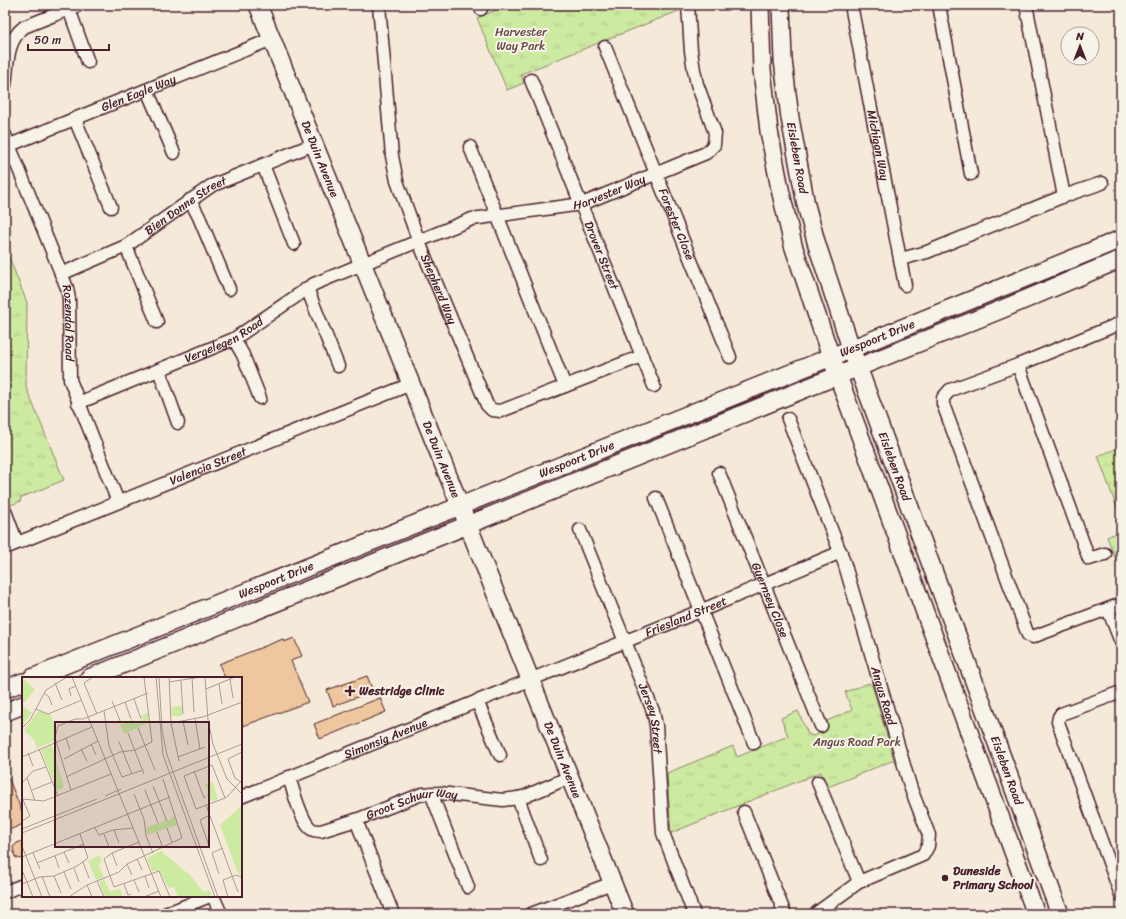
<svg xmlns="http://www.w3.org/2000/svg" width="1126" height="919" font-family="Sriracha,sans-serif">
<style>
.park{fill:url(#park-tufts);stroke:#8c8466}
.building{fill:#eec79e;stroke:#4a1f2b}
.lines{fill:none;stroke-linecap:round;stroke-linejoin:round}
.street-casing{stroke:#4a1f2b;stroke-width:15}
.secondary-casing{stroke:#4a1f2b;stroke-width:20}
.street{stroke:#f7f3e8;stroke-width:12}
.secondary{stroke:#f7f3e8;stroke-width:17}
.poi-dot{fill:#4a1f2b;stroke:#f7f3e8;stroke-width:1.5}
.labels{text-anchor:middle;stroke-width:4;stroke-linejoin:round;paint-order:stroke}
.park-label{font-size:12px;fill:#644843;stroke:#f7f3e8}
.street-label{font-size:12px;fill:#4a1f2b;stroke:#f7f3e8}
.poi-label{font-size:12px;font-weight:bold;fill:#4a1f2b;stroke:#f7f3e8;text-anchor:start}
.inset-road{fill:none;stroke:#b19993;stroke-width:1}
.view{fill:#4a1f2b;fill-opacity:0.15;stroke:#4a1f2b;stroke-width:2}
.inset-edge{fill:none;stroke:#4a1f2b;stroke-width:2}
</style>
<defs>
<pattern id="park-tufts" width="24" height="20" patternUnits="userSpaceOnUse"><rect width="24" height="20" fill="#cdeaa1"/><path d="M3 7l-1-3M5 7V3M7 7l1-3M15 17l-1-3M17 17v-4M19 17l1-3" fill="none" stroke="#b2c88b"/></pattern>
</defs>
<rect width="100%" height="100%" fill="#f5ead9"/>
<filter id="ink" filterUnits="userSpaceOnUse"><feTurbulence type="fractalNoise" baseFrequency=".025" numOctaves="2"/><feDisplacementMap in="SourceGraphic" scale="8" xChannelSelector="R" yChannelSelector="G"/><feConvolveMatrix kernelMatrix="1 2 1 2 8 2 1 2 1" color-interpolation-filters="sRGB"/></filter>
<g filter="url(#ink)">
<!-- park -->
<g class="park">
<path d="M509 5H576L577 9 587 5H680L681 10 521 74 524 83 507 90 477 18Z"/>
<path d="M5 247 27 303 26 387 64 480 20 498 21 501 11 505 5 491Z"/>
<path d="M1121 447V519L1098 456Z"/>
<path d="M1121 531V560L1117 562 1107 537Z"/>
<path d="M869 683 872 685 894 760 828 787 821 772 671 833 667 773 733 746 737 757 788 736 781 718 798 711 808 734 813 736 826 731 828 727 827 721 852 710 845 692Z"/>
</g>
<!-- building -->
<g class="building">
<path d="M294 638 302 656 291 661 308 702 243 726 241 719V678H225L219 664 283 639 284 642Z"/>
<path d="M367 676 373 691 333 706 327 690Z"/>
<path d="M380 698 386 712 320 739 314 724Z"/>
<path d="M8 777 23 814V824L5 832V778Z"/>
<path d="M23 841V858L20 859 15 857 13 847 17 843Z"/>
</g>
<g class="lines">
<defs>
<g id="street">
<path id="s1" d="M379 5 392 156 397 181 419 242 487 405 492 410 501 411 642 356"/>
<path d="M480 5 481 9"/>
<path id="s2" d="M851 5 905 285"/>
<path d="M939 5 971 174"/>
<path d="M1026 5 1064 196"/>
<path d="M69 9 88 62"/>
<path id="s3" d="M605 47 730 357"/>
<path id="s4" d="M531 80 654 386"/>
<path d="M5 85C8 63 6 41 24 27L79 5"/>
<path d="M147 90 174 153"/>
<path d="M75 119 111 207"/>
<path id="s5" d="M5 135 67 288 69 299 70 380 118 502"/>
<path id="s6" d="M5 147 272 39"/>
<path d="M470 147 565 386"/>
<path d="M263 165 294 244"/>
<path d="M190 200 199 217 229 289"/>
<path d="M126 246 157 322"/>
<path d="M901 259 927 252 1064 196 1102 183"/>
<path id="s7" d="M61 274 126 246 211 186 314 144"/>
<path d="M307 288 338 366"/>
<path d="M1121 323 1018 365 950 390 943 398V404L1028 635 1033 637 1035 636 1121 604"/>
<path d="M234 339 243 355 260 398"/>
<path d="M1018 365 1089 559 1105 554"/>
<path d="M159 370 178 423"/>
<path id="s8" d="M78 403 234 339 314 284 472 219 582 204 706 153 714 145 715 133 697 84 694 70 691 51 688 5"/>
<path id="s9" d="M788 419 844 562 911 789 929 835 928 846 923 855 859 882 815 914"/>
<path id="s10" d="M719 473 821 726"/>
<path d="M656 498 754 743"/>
<path d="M5 511 17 543"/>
<path id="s11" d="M580 530 653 711 656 725 663 833 694 914"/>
<path id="s12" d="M5 548 411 384"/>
<path d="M1108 609 1121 642"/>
<path d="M1121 692 1061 714 1059 717 1058 722 1121 895"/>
<path d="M477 701 500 755"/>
<path id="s13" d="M289 777C293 790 301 820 310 828 313 831 317 831 321 831L356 820 422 794 440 793 503 800 518 798 526 796 570 777"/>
<path d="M818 782 859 882"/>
<path d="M431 793 468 887"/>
<path id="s14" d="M241 797 700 611 841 552"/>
<path d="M518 798 541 860"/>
<path d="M744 812 785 914"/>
<path d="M356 820 393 914"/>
<path d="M5 892 23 885"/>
<path d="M213 896 221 914"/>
<path d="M165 914 210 896"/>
<path d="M531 914 612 883"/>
</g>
<g id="secondary">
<path id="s15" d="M258 5 625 914"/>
<path d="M760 5 762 70 769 131 780 189 793 245 831 357 1036 914"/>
<path id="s16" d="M781 5 783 60 790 118 806 205 817 245 851 348 1060 914"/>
<path id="s17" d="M32 678 831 357 1121 239"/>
<path d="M89 678 1005 308 1121 259"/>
<path d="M5 689 23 682"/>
<path d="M5 712 23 705"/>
</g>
</defs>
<!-- street casing -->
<use href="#street" class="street-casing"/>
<!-- secondary casing -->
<use href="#secondary" class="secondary-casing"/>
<!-- street -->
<use href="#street" class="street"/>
<!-- secondary -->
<use href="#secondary" class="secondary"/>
</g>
</g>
<!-- markers -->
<g class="poi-dot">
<path d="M348 685h4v4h4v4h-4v4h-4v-4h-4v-4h4z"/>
<circle cx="945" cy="878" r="4"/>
</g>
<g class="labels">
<!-- park labels -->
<g class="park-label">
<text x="521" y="36">Harvester<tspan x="521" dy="14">Way Park</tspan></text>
<text x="857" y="746">Angus Road Park</text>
</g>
<!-- street labels -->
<g class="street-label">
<text dy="4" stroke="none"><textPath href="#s6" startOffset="144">Glen Eagle Way</textPath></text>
<text dy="4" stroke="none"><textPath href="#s2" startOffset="143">Michigan Way</textPath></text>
<text dy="4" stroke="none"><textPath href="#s16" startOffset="154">Eisleben Road</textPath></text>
<text dy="4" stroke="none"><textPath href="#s15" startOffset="166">De Duin Avenue</textPath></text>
<text dy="4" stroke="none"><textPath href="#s8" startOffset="577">Harvester Way</textPath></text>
<text dy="4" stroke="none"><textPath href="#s7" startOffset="143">Bien Donne Street</textPath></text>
<text dy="4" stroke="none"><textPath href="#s3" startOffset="191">Forester Close</textPath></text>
<text dy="4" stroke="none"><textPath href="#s4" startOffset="189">Drover Street</textPath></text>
<text dy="4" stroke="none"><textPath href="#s1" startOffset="293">Shepherd Way</textPath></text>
<text dy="4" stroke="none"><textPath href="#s5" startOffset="200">Rozendal Road</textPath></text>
<text dy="4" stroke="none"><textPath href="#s17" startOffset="911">Wespoort Drive</textPath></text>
<text dy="4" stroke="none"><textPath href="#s8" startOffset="159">Vergelegen Road</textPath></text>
<text dy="4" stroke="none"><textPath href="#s15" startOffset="490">De Duin Avenue</textPath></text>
<text dy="4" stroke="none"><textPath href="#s17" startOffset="587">Wespoort Drive</textPath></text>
<text dy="4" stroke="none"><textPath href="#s12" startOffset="219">Valencia Street</textPath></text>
<text dy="4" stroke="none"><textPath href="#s16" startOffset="478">Eisleben Road</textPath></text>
<text dy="4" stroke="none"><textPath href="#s17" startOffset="263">Wespoort Drive</textPath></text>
<text dy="4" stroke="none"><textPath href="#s10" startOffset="137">Guernsey Close</textPath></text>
<text dy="4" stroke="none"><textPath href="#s14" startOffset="480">Friesland Street</textPath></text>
<text dy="4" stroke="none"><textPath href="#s9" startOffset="293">Angus Road</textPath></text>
<text dy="4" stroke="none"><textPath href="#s11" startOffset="202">Jersey Street</textPath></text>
<text dy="4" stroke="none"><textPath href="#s14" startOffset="156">Simonsig Avenue</textPath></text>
<text dy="4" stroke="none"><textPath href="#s15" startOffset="814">De Duin Avenue</textPath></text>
<text dy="4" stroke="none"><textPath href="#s16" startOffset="802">Eisleben Road</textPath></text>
<text dy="4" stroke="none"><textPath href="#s13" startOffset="163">Groot Schuur Way</textPath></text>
</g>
<!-- poi labels -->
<g class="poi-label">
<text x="359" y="695">Westridge Clinic</text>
<text x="953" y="875">Duneside<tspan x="953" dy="14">Primary School</tspan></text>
</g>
</g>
<!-- overview -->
<g transform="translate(22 677)">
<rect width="220" height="220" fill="#f5ead9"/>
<path d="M0 28 10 36 0 49ZM160 29V39H150V30ZM16 34 28 37 34 51 33 64 15 71 12 63 2 53Z" fill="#cdeaa1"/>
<path d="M126 36V46L102 57 98 47 111 42 112 46 120 43 119 38ZM30 68 42 110 35 114 19 73ZM190 104 195 118V123L189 124 184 118 187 117 183 107ZM152 138 155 148 125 158 124 150 141 145 142 142 146 144ZM139 174 169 199 181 215 187 213 190 220H156L152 210 148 211 144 207 138 194H130L125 181ZM77 178 80 185 76 187 82 200 74 203 66 184ZM82 202 88 215 98 211 101 220H83L77 205Z" fill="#cdeaa1"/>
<path d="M2 2 13 13 0 28V3ZM220 128V199L216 196 198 148Z" fill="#cdeaa1"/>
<path class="inset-road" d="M50 0 139 220M71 0 62 6 75 37M134 0 141 78 193 220M137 0 140 53 145 78 196 220M147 0 149 46 157 84M170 0 172 35M183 0 186 43 191 67 205 102 220 117M208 2 211 21M159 4 161 37M147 5 179 0M33 6 40 23M197 7 200 27M184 12 213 0M22 16 27 20 30 28M49 19 47 12 54 9M112 22 119 42M90 24 99 46M103 25 109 42M14 32 26 37 60 23M82 34 87 69 100 100 121 93M173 42 178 72M161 44 166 68M149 46 181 40 220 25M0 51 8 43 24 13 45 0M116 51 133 93M106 56 122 97M44 61 48 73M97 65 110 97M69 67 74 78M17 72 36 119M59 72 65 84M6 76 11 89M0 80 70 50M156 80 183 70M42 82 76 64M172 94 182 121 184 120M44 100 98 75 113 73 130 65 122 0M5 101 13 124M219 105 213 101 206 82 220 75M0 106 11 94 24 90M131 109 145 144M10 113 30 105M49 113 33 61 36 49 53 42H61L126 16M123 113 136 146M112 117 122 142 124 159 131 176M83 119 99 112M203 121 190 88 162 99 174 132 203 121 206 119 220 103M0 122 22 124 89 97M184 128 216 215M0 144 8 139 1 123M73 151 77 158 91 153 111 151M145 151 150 165M0 152 75 122M92 153 97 166M135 155 141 171M0 156 220 67M82 157 87 170M117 165 90 176 82 182 92 210 137 194 148 220M0 169 20 220M187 169 178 143 188 138M42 175 47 186M11 176 18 192M90 176 95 189M33 179 37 191M0 180 148 120M115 182 120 193M61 185 67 201M15 186 62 167M105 187 110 198M52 191 57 205M0 193 11 220M42 195 49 212M197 197 190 176 201 171M20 199 28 220M32 199 39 216M123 199 127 211M112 203 117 215M75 204 82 220M0 207 18 200 32 199 55 189 66 181 58 157M102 207 106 218 109 217M65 208 70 220M47 220 65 208 97 195 105 187 160 161 141 102M122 220 137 214M206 220 201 203 214 198 220 200"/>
<path class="view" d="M33 45H187V170H33Z"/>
<rect width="220" height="220" class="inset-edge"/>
</g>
<!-- margin -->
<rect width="1126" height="919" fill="none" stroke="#f7f3e8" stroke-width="20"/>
<rect x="10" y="10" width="1106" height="899" fill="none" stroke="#4a1f2b" stroke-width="1.5" filter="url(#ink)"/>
<!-- north arrow -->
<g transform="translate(1080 46)"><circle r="19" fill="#f7f3e8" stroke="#b29e9c"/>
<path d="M0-3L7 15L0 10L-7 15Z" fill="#4a1f2b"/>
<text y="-6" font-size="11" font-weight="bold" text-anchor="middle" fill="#4a1f2b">N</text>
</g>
<!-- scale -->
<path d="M28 44v6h81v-6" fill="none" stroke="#4a1f2b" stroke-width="2"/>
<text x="34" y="44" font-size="12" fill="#4a1f2b" stroke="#f7f3e8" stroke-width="3" paint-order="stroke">50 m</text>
</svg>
